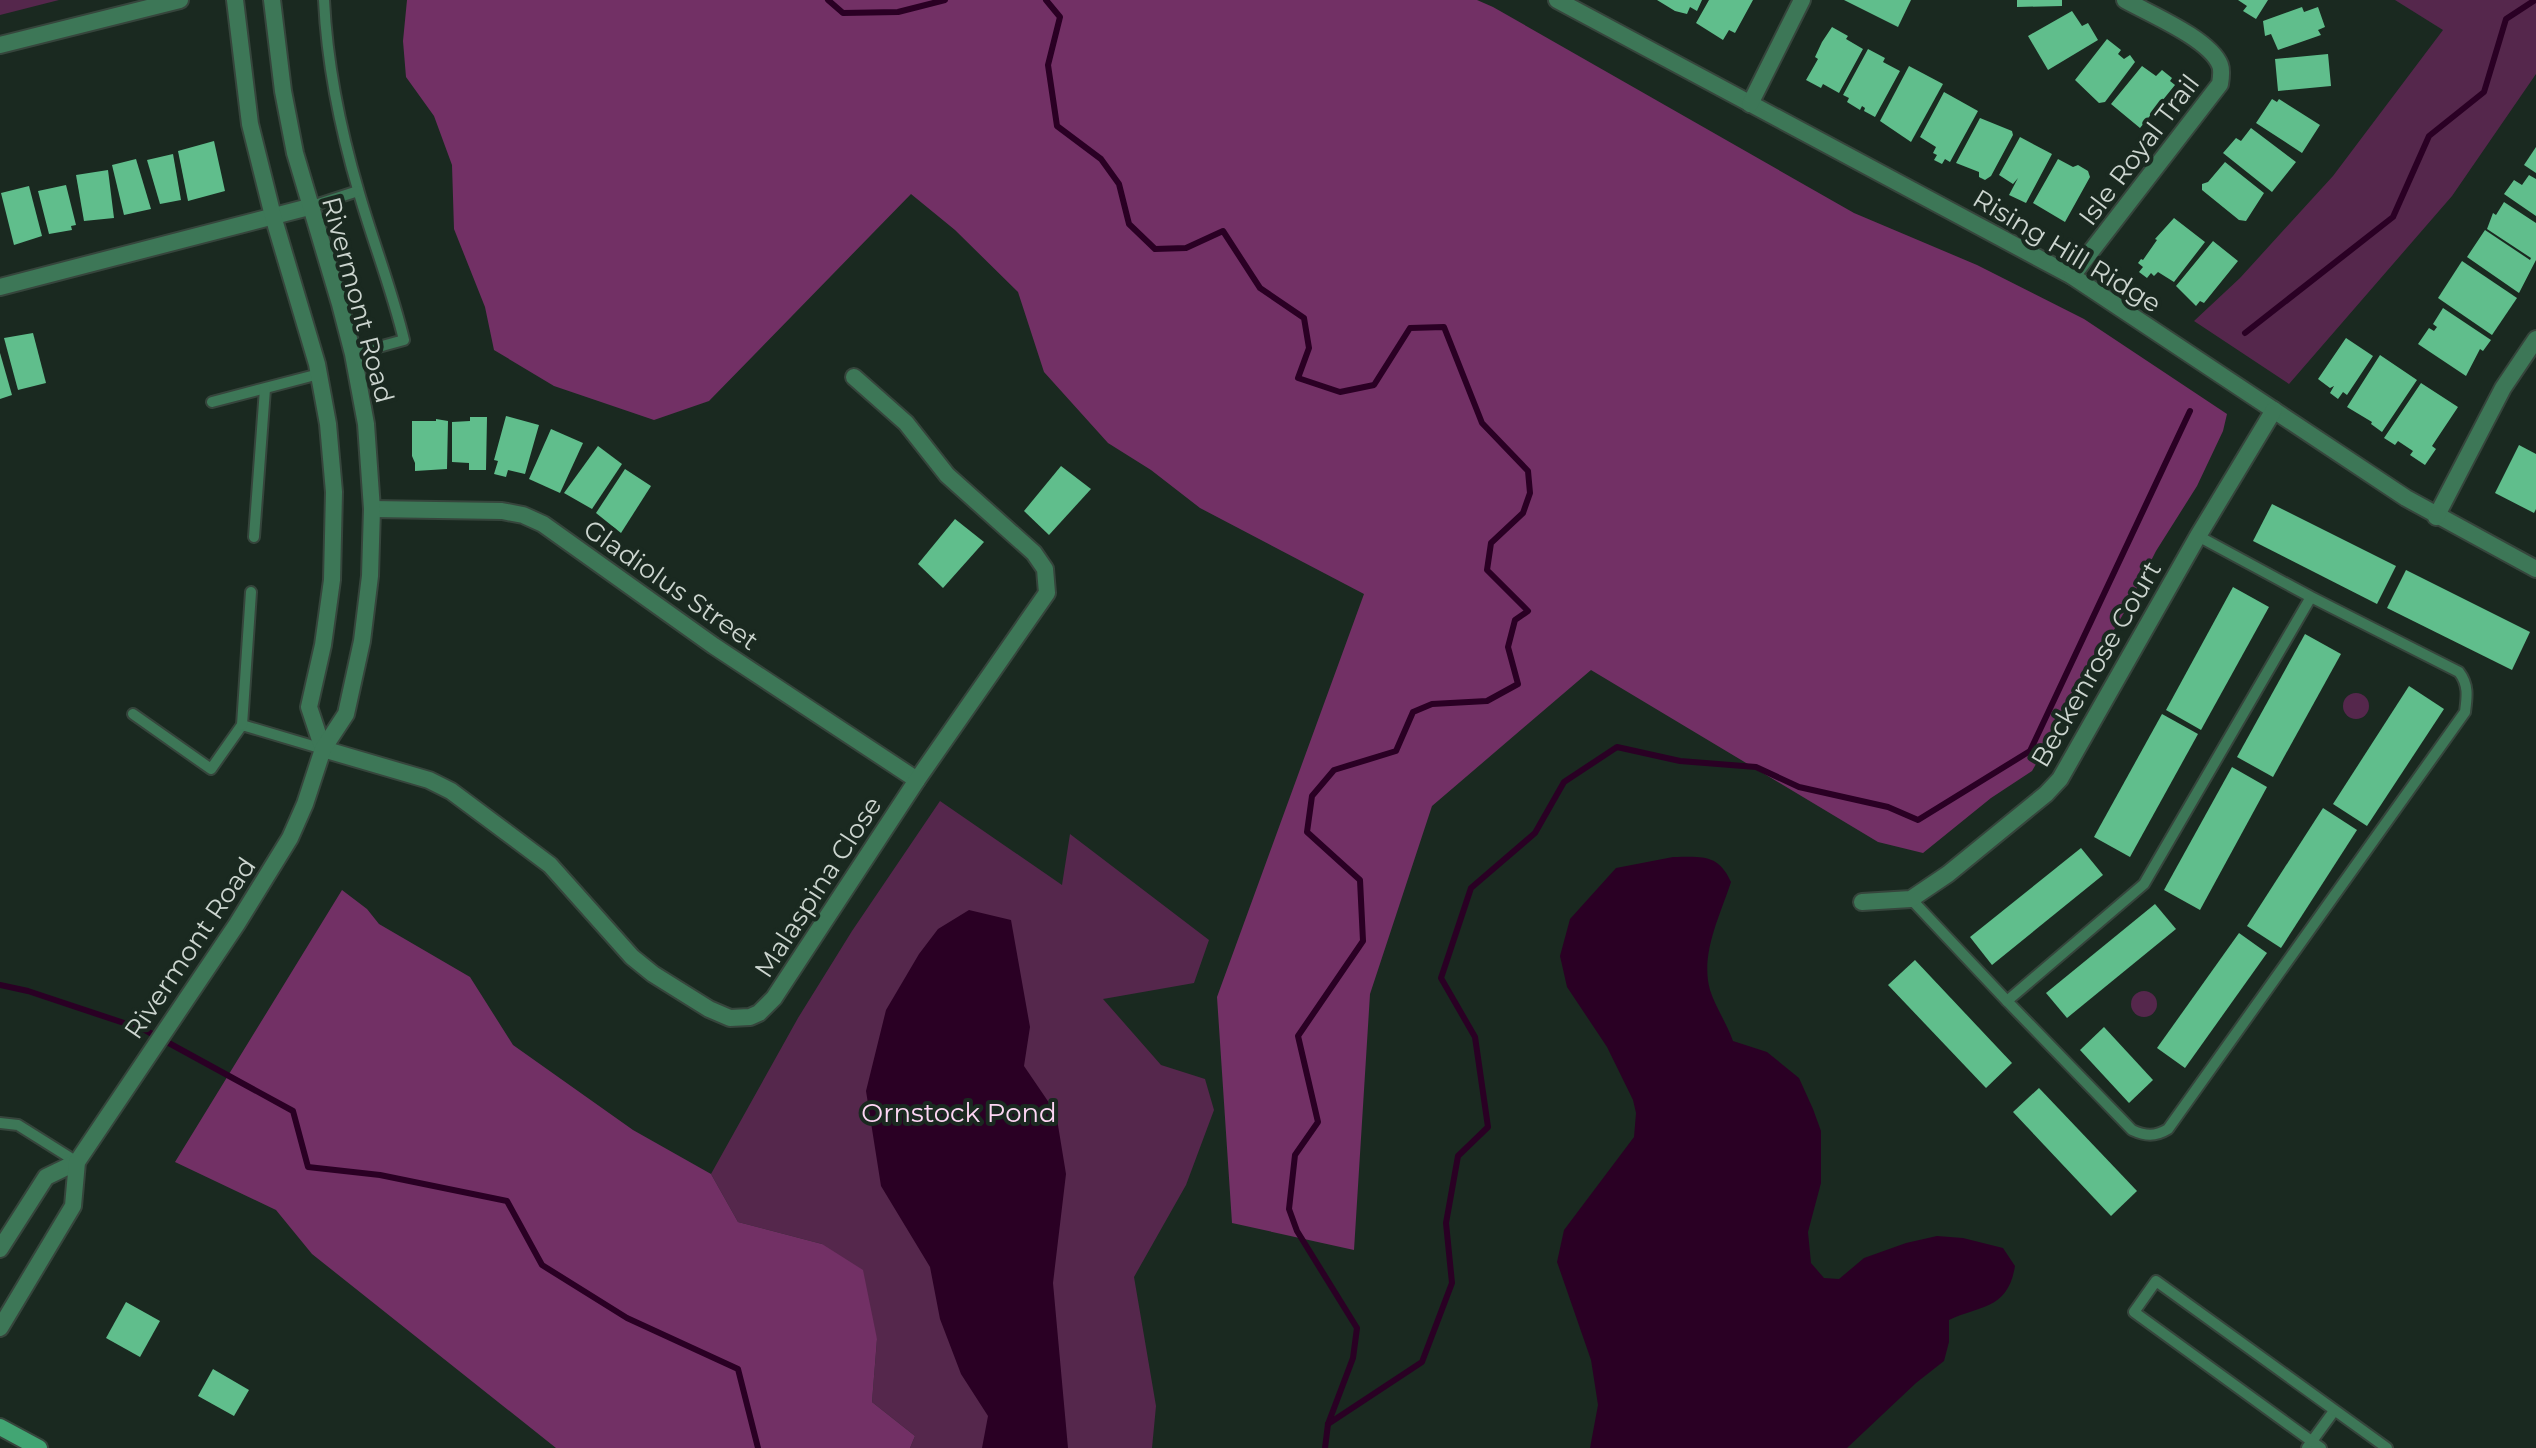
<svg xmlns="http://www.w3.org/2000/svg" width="2536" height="1448" font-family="Montserrat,sans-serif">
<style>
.green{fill:#55274c}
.forest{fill:#723065}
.water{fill:#2a0024}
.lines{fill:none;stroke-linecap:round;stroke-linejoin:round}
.stream{stroke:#2a0024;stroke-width:6}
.building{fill:#60be8c}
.service-casing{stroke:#36453c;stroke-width:14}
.minor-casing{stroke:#36453c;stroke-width:20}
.tertiary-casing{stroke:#36453c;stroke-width:20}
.secondary-casing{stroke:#36453c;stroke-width:20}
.service{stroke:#3d7757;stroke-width:10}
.minor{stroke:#3d7757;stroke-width:16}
.tertiary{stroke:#3d7757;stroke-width:16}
.secondary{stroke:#42a573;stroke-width:16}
.labels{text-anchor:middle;stroke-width:8;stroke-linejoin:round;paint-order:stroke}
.street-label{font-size:26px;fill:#ccd5cf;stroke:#1a2920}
.park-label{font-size:26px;fill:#fed6f4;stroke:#1a2920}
</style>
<rect width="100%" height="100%" fill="#1a2920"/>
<!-- green -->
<g class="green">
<path d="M0 0H59L0 15Z"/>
<path d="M2395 0H2536V74L2452 196 2289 384 2194 321 2240 278 2333 176 2443 30Z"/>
<circle cx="2356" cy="706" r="13"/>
<path d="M940 801 1062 885 1070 834 1209 940 1194 983 1103 999 1161 1065 1205 1079 1214 1110 1186 1185 1134 1277 1156 1406 1152 1448H910L915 1436 872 1402 877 1339 822 1244 738 1222 711 1174 798 1018 852 931Z"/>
<circle cx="2144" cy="1004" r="13"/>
</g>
<!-- forest -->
<g class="forest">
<path d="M407 0H1477L1493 7 1854 213 1977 265 2084 319 2227 414 2223 431 2197 486 2156 551 2129 604 2032 771 1991 798 1923 853 1878 842 1591 670 1432 806 1370 994 1354 1250 1232 1223 1217 997 1364 594 1200 508 1151 470 1108 443 1044 372 1018 292 955 230 911 194 709 401 654 420 554 386 494 350 485 307 454 229 452 165 434 116 406 77 403 41Z"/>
<path d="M342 890 367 909 379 924 470 977 513 1045 633 1130 711 1174 738 1222 822 1244 863 1270 877 1339 872 1402 915 1436 910 1448H556L312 1254 276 1210 175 1162Z"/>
</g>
<!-- water -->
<g class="water">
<path d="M1673 857C1701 857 1718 853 1731 882 1720 916 1700 954 1710 990 1715 1006 1727 1024 1733 1041L1767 1052 1799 1078 1813 1109 1821 1131V1183L1808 1232 1811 1263 1824 1278 1839 1279 1864 1258 1906 1243 1937 1236 1963 1238 2003 1248 2015 1266C2008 1310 1980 1305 1949 1320V1342L1944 1361 1916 1383 1847 1448H1590L1598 1405 1591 1360 1557 1262 1564 1230 1634 1137 1636 1113 1633 1100 1607 1047 1567 987 1560 956 1570 919 1616 868Z"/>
<path d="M969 910 1011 920 1030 1027 1024 1066 1056 1113 1066 1174 1053 1283 1068 1448H982L988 1416 961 1374 940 1319 930 1267 881 1186 866 1091 886 1010 919 954 938 929Z"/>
</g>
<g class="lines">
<!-- stream -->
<g class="stream">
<path d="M828 0 843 13 898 12 945 0"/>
<path d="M1046 0 1060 17 1048 65 1057 126 1101 159 1119 184 1129 224 1155 249 1186 248 1223 231 1260 288 1304 318 1309 348 1298 378 1340 392 1374 385 1410 328 1444 327 1482 423 1528 471 1530 493 1523 513 1491 543 1487 570 1528 611 1515 620 1508 647 1518 684 1487 701 1432 704 1413 712 1396 751 1334 770 1312 796 1307 832 1360 880 1363 941 1298 1036 1318 1122 1295 1155 1289 1209 1297 1231 1357 1328 1353 1358 1328 1424 1325 1448"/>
<path d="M2245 333 2393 217 2429 136 2484 92 2506 19 2535 0"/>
<path d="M0 985 28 991 145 1030 293 1111 308 1167 380 1175 507 1201 542 1265 627 1318 738 1369 758 1448"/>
<path d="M1328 1424 1422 1362 1452 1283 1446 1223 1458 1156 1488 1127 1475 1037 1441 978 1471 888 1535 833 1564 782 1617 747 1680 761 1756 767 1799 787 1888 807 1918 820 2030 751 2190 411"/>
</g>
</g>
<!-- building -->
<g class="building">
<path d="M1657 0H1702L1697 11 1690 7 1687 14 1675 11Z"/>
<path d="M1709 0H1753L1735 33 1729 30 1723 40 1696 23Z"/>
<path d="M1844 0H1911L1898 27Z"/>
<path d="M2017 0H2062V6L2017 7Z"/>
<path d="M2238 0H2268L2256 19 2243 11 2247 6Z"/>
<path d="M2302 7 2304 12 2318 7 2325 27 2318 30 2321 35 2278 50 2271 34 2265 36 2263 21Z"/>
<path d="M2072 11 2082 26 2088 23 2098 40 2048 70 2028 36Z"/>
<path d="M1832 27 1848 36 1846 39 1863 49 1839 93 1823 84 1821 88 1806 80 1818 59 1815 57 1822 42Z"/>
<path d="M2107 39 2121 50 2118 54 2124 59 2130 55 2135 62 2105 102 2099 103 2075 80Z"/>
<path d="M1868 49 1885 58 1883 62 1900 71 1875 117 1864 111 1865 108 1862 106 1860 110 1847 102 1849 98 1843 95Z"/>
<path d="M2328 54 2331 86 2278 91 2275 59Z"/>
<path d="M1909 66 1943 84 1911 142 1880 121Z"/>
<path d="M2142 66 2156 76 2162 70 2172 78 2170 81 2175 85 2140 128 2111 104Z"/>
<path d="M1944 92 1978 111 1950 162 1945 159 1942 164 1934 160 1937 155 1933 153 1936 147 1920 137Z"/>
<path d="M2272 99 2277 102 2279 99 2320 125 2302 153 2256 123Z"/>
<path d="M1980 118 2012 131 2013 135 1991 176 1985 180 1979 177V172L1956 163Z"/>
<path d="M2251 128 2296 162 2272 192 2223 153 2236 138 2241 141Z"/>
<path d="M2020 137 2052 154 2026 203 2009 195 2018 178 2013 184 1999 175Z"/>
<path d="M214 141 225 191 188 201 178 151Z"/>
<path d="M2536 147V173L2524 165Z"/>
<path d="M173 154 181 200 160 204 147 160Z"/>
<path d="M136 159 151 209 124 215 112 165Z"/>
<path d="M2058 159 2073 167 2078 165 2088 171 2090 177 2065 222 2033 203Z"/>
<path d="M2225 162 2264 193 2246 221 2239 220 2202 190V184L2208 182Z"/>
<path d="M108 170 114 218 84 221 76 175Z"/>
<path d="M2529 175 2536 179V216L2504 194 2514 180 2522 185Z"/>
<path d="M66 185 76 225 71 226 72 230 49 234 38 191Z"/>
<path d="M29 186 42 236 14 245 1 193Z"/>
<path d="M2504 202 2536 223V260L2519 293 2467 257 2485 230 2530 260 2531 258 2487 229 2493 213 2496 215Z"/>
<path d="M2174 218 2205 242 2174 282 2158 272 2154 276 2151 273 2147 278 2139 272 2143 267 2138 263 2141 259 2143 260 2157 240 2155 239Z"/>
<path d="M2213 241 2238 261 2204 303 2200 301 2196 306 2176 286Z"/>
<path d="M2462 261 2517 298 2492 335 2438 298Z"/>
<path d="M2443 308 2491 340 2483 351 2480 349 2466 376 2418 344 2429 328 2434 331 2437 327 2433 324Z"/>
<path d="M33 333 46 383 18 390 4 338Z"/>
<path d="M2346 338 2373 356 2347 395 2343 392 2338 399 2330 393 2334 386 2330 388 2318 379Z"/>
<path d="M0 353 12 395 0 399Z"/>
<path d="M2380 355 2417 380 2382 432 2371 424 2372 422 2347 407Z"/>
<path d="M2421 383 2458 407 2432 446 2436 449 2425 465 2410 455 2413 451 2398 441 2395 445 2384 438Z"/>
<path d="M506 416 539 425 525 474 508 470 506 477 494 474 498 461 494 460Z"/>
<path d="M470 417H487L486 470H469V463L452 462V422L470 421Z"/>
<path d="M436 419 448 421 447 469 415 471V463L412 456V421H436Z"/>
<path d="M551 429 583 443 560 493 529 479Z"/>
<path d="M2519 445 2536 454V509L2534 513 2495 493Z"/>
<path d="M598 446 622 464 592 509 564 493Z"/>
<path d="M1061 466 1091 489 1049 535 1024 511Z"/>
<path d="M625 469 651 486 621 533 596 513Z"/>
<path d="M2272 504 2396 566 2377 604 2253 541Z"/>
<path d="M955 519 984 542 943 588 918 564Z"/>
<path d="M2406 570 2530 632 2512 670 2387 608Z"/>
<path d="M2233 587 2269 607 2201 730 2166 710Z"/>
<path d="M2305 634 2341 654 2273 777 2237 757Z"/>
<path d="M2409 686 2444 709 2367 826 2333 804Z"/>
<path d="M2162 714 2198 734 2130 857 2094 837Z"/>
<path d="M2232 767 2267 787 2200 910 2164 890Z"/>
<path d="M2323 808 2357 830 2281 948 2247 926Z"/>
<path d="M2081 848 2103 875 1992 965 1970 937Z"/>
<path d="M2155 904 2176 929 2067 1018 2046 993Z"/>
<path d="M2239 933 2267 953 2185 1068 2157 1048Z"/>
<path d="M1915 960 2012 1063 1986 1088 1888 985Z"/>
<path d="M2104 1027 2153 1080 2129 1103 2080 1050Z"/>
<path d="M2039 1088 2137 1191 2111 1216 2013 1112Z"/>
<path d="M126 1302 160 1321 140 1357 106 1338Z"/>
<path d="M213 1369 249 1390 234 1416 198 1396Z"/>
</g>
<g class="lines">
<defs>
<g id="service">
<path d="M324 0C327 64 341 132 359 193 373 242 392 290 404 340L353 354"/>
<path d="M309 207 358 191"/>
<path d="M212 402 319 374"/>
<path d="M2198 536 2311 597 2459 672C2469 685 2467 697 2465 712L2168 1129C2155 1137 2145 1136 2132 1130L2007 1001 2144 884 2311 597"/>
<path d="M254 537 265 389"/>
<path d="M133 714 211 769 242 725 323 749"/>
<path d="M242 725 251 592"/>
<path d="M1911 899 2007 1001"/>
<path d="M0 1123 18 1125 77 1162"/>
<path d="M2307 1448 2334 1411"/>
<path d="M2321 1448 2134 1312 2156 1281 2387 1448"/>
</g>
<g id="minor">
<path d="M1557 0 2072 276 2406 498 2536 569"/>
<path d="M0 45 180 0"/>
<path d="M1750 104 1802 0"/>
<path d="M2072 276 2220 84C2221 78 2222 70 2220 65 2210 39 2150 14 2125 0"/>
<path d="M0 287 309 207"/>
<path d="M372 509 502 511 523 515 543 524 714 646 917 780"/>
<path d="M2436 517 2503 388 2536 339"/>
<path d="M323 749 429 780 451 791 550 865 632 957 653 974 709 1009 730 1018 750 1017 759 1013 774 998 917 780 1047 593 1045 569 1034 553 947 475 906 423 854 377"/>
<path d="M1862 902 1911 899 1948 874 2046 794 2060 779 2198 536 2274 410"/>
</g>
<g id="tertiary">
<path d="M235 0 250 124 273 216 317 364 328 424 334 492 332 580 323 645 309 707 323 749"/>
<path d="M0 1249 46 1177 77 1162"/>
<path d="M0 1328 73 1206 77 1162 237 924 290 838 305 804 323 749 346 714 362 641 370 576 372 509 366 424 353 354 340 304 295 153 283 91 272 0"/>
</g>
<path id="secondary" d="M0 1427 39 1448"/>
</defs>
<!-- service casing -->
<use href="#service" class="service-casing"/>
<!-- minor casing -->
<use href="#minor" class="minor-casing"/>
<!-- tertiary casing -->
<use href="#tertiary" class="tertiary-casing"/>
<!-- secondary casing -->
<use href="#secondary" class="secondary-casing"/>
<!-- service -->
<use href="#service" class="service"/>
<!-- minor -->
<use href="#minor" class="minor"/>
<!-- tertiary -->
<use href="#tertiary" class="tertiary"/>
<!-- secondary -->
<use href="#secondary" class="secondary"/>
</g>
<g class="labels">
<!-- street labels -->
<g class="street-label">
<text transform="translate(2139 150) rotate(-53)" y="9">Isle Royal Trail</text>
<text transform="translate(2067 251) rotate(31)" y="9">Rising Hill Ridge</text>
<text transform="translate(358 300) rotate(75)" y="9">Rivermont Road</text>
<text transform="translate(671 585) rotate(35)" y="9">Gladiolus Street</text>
<text transform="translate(2096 664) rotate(-60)" y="9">Beckenrose Court</text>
<text transform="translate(818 887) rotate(-57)" y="9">Malaspina Close</text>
<text transform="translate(190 948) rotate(-56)" y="9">Rivermont Road</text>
</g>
<!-- park labels -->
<g class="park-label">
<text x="959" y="1122">Ornstock Pond</text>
</g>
</g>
</svg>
